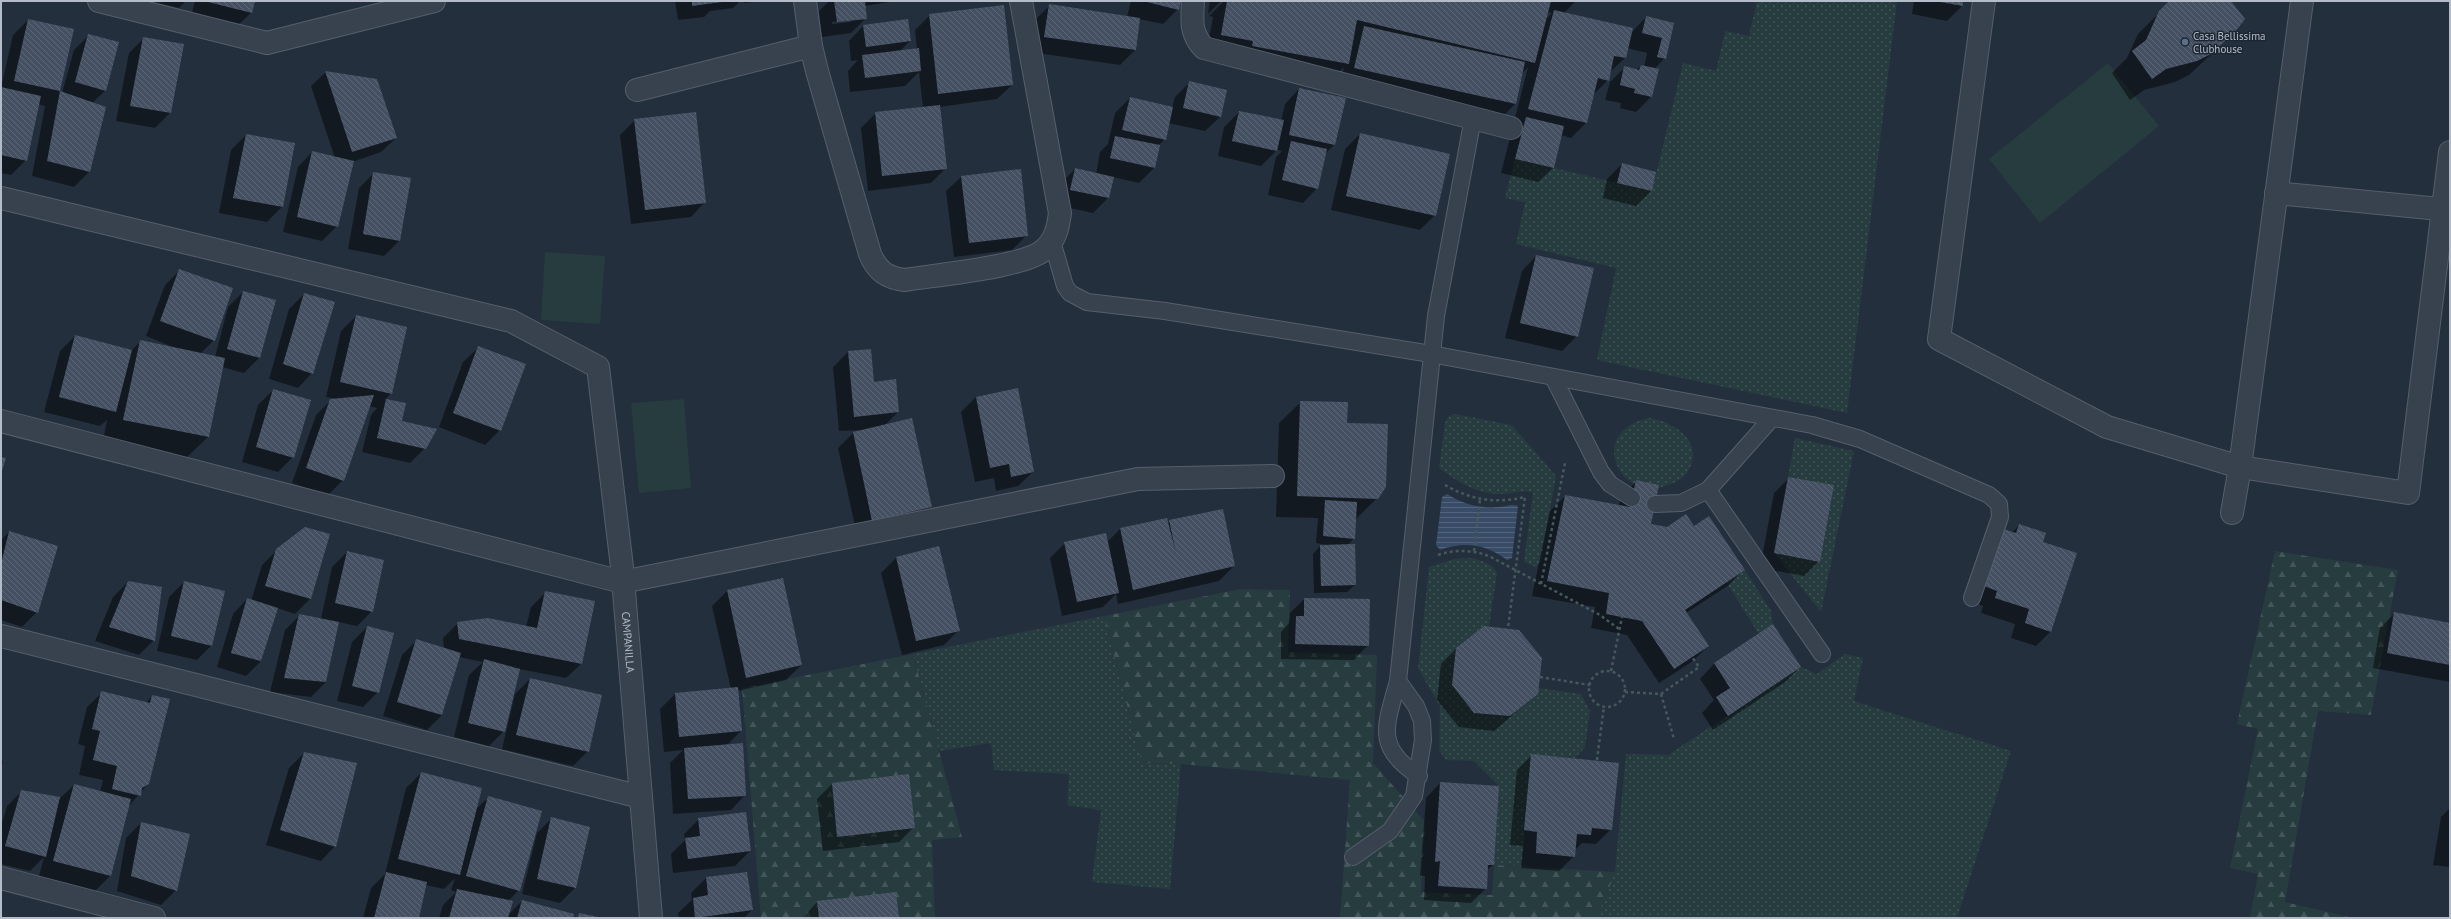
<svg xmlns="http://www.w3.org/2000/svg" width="2451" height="919" font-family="'PT Sans',sans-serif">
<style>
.grass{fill:url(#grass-dots)}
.forest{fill:url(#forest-firs)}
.park{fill:#263c3f}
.water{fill:url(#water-rules)}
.shadow{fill:#0007;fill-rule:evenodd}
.building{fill:url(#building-back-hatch)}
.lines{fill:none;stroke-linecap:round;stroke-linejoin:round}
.lane-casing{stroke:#565f6c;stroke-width:18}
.street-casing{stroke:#565f6c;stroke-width:24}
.path{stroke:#44595c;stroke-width:2.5;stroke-dasharray:3 3;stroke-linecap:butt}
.lane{stroke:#38414e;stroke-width:16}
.street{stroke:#38414e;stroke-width:22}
.service-dot{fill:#5c6f8a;stroke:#1d2633;stroke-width:1.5}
.labels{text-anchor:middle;stroke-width:3;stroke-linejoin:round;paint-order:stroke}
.poi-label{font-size:11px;fill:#b4bcc9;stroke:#1d2633;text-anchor:start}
.street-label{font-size:11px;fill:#b4bcc9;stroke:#1d2633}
</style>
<defs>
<pattern id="grass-dots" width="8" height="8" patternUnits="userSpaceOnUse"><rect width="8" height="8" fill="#263c3f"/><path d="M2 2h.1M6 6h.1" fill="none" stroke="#435659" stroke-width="1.8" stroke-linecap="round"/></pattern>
<pattern id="forest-firs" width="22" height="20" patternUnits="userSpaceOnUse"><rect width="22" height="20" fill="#263c3f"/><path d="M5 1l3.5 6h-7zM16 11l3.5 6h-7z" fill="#435659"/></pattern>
<pattern id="water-rules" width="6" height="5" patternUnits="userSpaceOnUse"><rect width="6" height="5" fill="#394c67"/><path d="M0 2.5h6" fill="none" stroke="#53647b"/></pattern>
<pattern id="building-back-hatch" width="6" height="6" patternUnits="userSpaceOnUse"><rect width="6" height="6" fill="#455162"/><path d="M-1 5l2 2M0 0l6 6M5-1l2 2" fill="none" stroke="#5d6877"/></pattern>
</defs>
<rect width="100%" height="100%" fill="#242f3e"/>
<!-- grass -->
<g class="grass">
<path d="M1757 1H1897L1847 413 1597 360 1616 268 1516 244 1525 202 1505 198 1515 159 1652 191 1683 63 1716 71 1725 31 1749 36Z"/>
<path d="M1455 414 1512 425 1556 476 1541 560 1536 567 1524 562 1533 492C1521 490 1511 494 1499 494 1476 494 1457 481 1439 468L1445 423 1449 416Z"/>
<path d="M1649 418C1675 421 1708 445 1686 474 1683 478 1676 482 1671 484 1621 506 1584 432 1649 418Z"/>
<path d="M1795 438 1854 451 1821 612 1774 553 1820 561 1834 486 1788 477Z"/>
<path d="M1472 558C1482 561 1492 563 1497 573L1489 627 1484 626 1456 648 1452 685 1474 713 1510 716 1537 694 1538 688 1581 694 1590 711 1585 747 1575 758 1531 755 1522 866 1494 865 1499 786 1474 761 1446 760 1439 750 1440 706 1418 668 1429 567 1454 559Z"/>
<path d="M1745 570 1771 611 1773 624 1759 634 1726 582Z"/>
<path d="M1104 616 1142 763 1181 764 1170 889 1092 882 1101 810 1067 805 1069 774 994 770 991 743 939 751 913 654Z"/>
<path d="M1845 654 1863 658 1854 701 2011 751 1957 918H1595L1615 872 1626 754 1668 755 1801 667 1817 674Z"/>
</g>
<!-- forest -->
<g class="forest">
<path d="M2275 551 2398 570 2371 715 2318 711 2285 902 2353 918H2250L2258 874 2230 868 2258 729 2237 724Z"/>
<path d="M1241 589 1290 590 1288 652 1377 655 1373 763 1425 822 1421 892 1492 895 1494 865 1615 872 1604 902 1595 918H1340L1350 780 1181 764 1142 763 1104 616Z"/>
<path d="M913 654 962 837 932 840 935 918H761L742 688Z"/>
</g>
<!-- park -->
<g class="park">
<path d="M2108 63 2159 126 2040 223 1989 159Z"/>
<path d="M545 252 605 256 600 324 541 320Z"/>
<path d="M684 399 691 488 639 493 631 403Z"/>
</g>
<!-- water -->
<path class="water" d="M1447 494C1463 504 1480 509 1499 507 1506 507 1511 503 1518 506L1512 558 1507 560C1486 544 1464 541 1440 550L1436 545 1442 497Z"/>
<!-- shadow -->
<g class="shadow">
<path d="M149 1H186L179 8Z"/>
<path d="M195 1H254L251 13 236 27 191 17Z"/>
<path d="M675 1H740L733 8 710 11 704 17 678 20Z"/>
<path d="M744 1H764L744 3Z"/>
<path d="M829 1H895L865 6 866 18 851 33 822 37 819 11ZM851 20V22L832 24V22Z"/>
<path d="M1131 1H1180L1178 9 1163 24 1139 19 1135 50 1120 65 1030 52 1035 20 1050 5 1127 17Z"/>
<path d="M1210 1H1221L1208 14Z"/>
<path d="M1224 1H1254L1342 18V16L1265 1H1576L1564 13 1632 32 1646 17 1673 23 1665 58 1654 69 1651 97 1636 112 1620 108 1621 103 1605 100 1610 82 1625 67 1636 70 1641 66 1644 67 1647 53 1627 48 1625 58 1610 72 1608 80 1592 96 1586 123 1571 138 1561 135 1553 168 1538 182 1501 173 1528 67 1522 74 1515 104 1500 119 1340 83 1344 67 1333 78 1207 50 1213 17 1209 16ZM1547 12 1552 13 1545 20Z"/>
<path d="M1914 1H1962V6L1947 21 1912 14Z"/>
<path d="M2171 1H2229L2235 32 2189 75 2175 82 2144 90 2130 100 2112 73 2127 58 2138 34Z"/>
<path d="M930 15 1012 85 997 99 939 107 946 168 931 183 868 191 861 128 876 113 923 108 919 72 905 86 850 92 848 71 858 60 851 61 849 41 863 26 910 41 899 52 917 49 915 30Z"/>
<path d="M28 20 72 30 59 92 62 93 74 50 89 35 105 91 92 103 89 172 74 187 32 176 45 106 38 104 26 160 11 175 1 173V88L13 35Z"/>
<path d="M144 38 170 113 155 128 116 121 129 53Z"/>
<path d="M326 72 396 138 381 152 352 162 337 226 322 241 283 232 298 167 312 152 335 158 311 86Z"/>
<path d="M1190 82 1220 117 1205 131 1168 123 1165 139 1159 145 1154 168 1139 183 1113 177 1108 198 1093 213 1056 205 1060 184 1075 169 1096 174 1100 152 1108 144 1115 113 1130 98 1172 108 1175 97Z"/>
<path d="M1299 89 1344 99 1334 145 1325 154 1317 188 1303 203 1268 195 1276 157 1282 151 1277 150 1261 166 1218 156 1224 127 1239 112 1281 121 1285 104Z"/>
<path d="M635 120 705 202 691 217 631 224 620 135Z"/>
<path d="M1360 134 1435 215 1420 230 1331 210 1345 149Z"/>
<path d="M246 135 282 207 267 222 219 213 231 150Z"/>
<path d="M1622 164 1651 191 1636 206 1603 198 1607 179Z"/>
<path d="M374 173 399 241 384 256 348 249 359 188Z"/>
<path d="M961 177 1027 235 1012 250 954 257 946 191Z"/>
<path d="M1536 256 1577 336 1562 351 1505 338 1522 271Z"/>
<path d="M180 270 214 340 200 354 215 357 228 307 243 292 259 358 244 373 222 367 208 437 186 458 103 441 107 420 100 426 44 412 60 351 75 336 131 351 140 342 180 350 146 336 165 285Z"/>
<path d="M304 294 312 373 298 388 269 379 289 309Z"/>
<path d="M356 316 391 393 385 400 405 404 400 422 425 448 410 463 362 452 371 415 377 408 369 406 343 480 328 495 292 483 316 415 331 400 336 399 326 397 341 331Z"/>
<path d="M478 348 500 430 485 445 439 427 463 362Z"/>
<path d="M848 352 898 412 884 426 931 507 916 522 857 535 838 448 853 433 866 430 839 431 833 367Z"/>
<path d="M273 390 293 457 278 472 242 462 258 405Z"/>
<path d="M976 397 1033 472 1018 486 996 491 994 478 975 482 961 412Z"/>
<path d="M1301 402 1346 424 1377 498 1355 520 1354 538 1347 546 1355 585 1347 592 1314 593 1313 554 1320 546H1330L1316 543 1318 518 1276 517 1279 423Z"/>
<path d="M1789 478 1819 561 1804 576 1760 568 1774 493Z"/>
<path d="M1636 482 1649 525 1667 528 1694 527 1743 570 1729 585 1686 613 1708 646 1693 661 1659 683 1627 635 1591 628 1595 607 1532 596 1550 511 1565 496 1619 506 1621 496Z"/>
<path d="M1166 519 1168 523 1170 521 1234 566 1219 581 1118 604 1116 594 1103 607 1062 616 1050 558 1065 543 1107 542 1120 529Z"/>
<path d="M2019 525 2042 542 2051 631 2036 646 2011 638 2015 624 1981 613 1983 606 1970 601 2012 533Z"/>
<path d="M9 532 37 612 22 627 1 620V540Z"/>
<path d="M328 535 310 599 295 614 277 608 261 661 246 676 217 667 233 614 247 599 251 601 262 565 277 550Z"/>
<path d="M938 547 959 630 944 645 902 655 881 573 896 558Z"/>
<path d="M347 552 372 611 357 626 338 622 326 682 311 697 270 692 285 630 300 615 321 619 332 567Z"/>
<path d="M128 582 154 640 139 655 95 641 113 597Z"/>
<path d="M184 582 212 645 197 660 157 651 169 597Z"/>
<path d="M727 591 801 665 786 680 737 691 741 731 726 746 745 795 731 810 673 814 670 763 683 750 664 752 660 709 675 694 731 689 712 606Z"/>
<path d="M546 592 581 664 566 678 519 669 504 731 489 746 454 737 469 675 483 662 459 657 442 715 427 730 383 716 402 655 417 640 444 649 443 638 458 623 526 627 531 607Z"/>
<path d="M1304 599 1368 645 1354 660 1281 659V632L1289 623 1290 613Z"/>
<path d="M2395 613 2450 624V682L2373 668 2380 628Z"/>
<path d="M1773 626 1800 667 1785 682 1713 730 1702 713 1714 700 1700 679 1714 664Z"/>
<path d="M367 627 378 692 363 707 337 701 352 642Z"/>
<path d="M1456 649 1537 694 1494 731 1459 727 1437 700 1441 664Z"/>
<path d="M530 679 588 751 573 766 502 749 515 694Z"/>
<path d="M102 693 146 703 152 696 148 784 128 807 110 876 95 891 39 876 44 857 30 871 1 864V826L7 806 22 791 58 800 74 785 100 792 103 780 79 775 85 746 78 744 87 707Z"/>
<path d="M304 753 335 846 321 861 266 845 289 768Z"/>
<path d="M1532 755 1611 829 1596 844 1582 843 1575 850 1574 856 1559 871 1521 868 1523 846 1510 845 1517 770Z"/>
<path d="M1 761H3L1 771Z"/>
<path d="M421 773 475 810 488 798 519 890 508 901V915L522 901 572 918H439L443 905 456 892 451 890 455 878 444 889 426 885 418 918H363L371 888 385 874 406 788Z"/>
<path d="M908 775 914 827 899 842 823 851 817 799 832 784Z"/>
<path d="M1440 783 1493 865 1487 870 1486 888 1471 903 1424 900 1425 876H1420L1426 798Z"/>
<path d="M2450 808V867L2433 865 2441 817Z"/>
<path d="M552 818 575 888 560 903 522 894 537 833Z"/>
<path d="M699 819 750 851 735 866 673 873 671 854 685 840 684 834Z"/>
<path d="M141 823 176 890 161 905 117 891 126 838Z"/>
<path d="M706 878 752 910 744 918H679L678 913 692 900 691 893Z"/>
<path d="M817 902 898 918H803Z"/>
</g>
<!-- building -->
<g class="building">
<path d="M204 1H255L252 13Z"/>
<path d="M692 1H722V2L692 6Z"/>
<path d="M834 1H865L867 19 837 22Z"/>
<path d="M1143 1H1181L1179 10Z"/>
<path d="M1227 1 1366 2 1551 1 1535 63 1357 20 1349 64 1252 46 1253 41 1221 35Z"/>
<path d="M1940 1H1963V6L1940 2Z"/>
<path d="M2169 1H2231L2245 19 2235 32 2211 54 2197 61 2166 69 2152 79 2132 51 2146 40 2159 11Z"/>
<path d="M1049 4 1140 18 1136 50 1044 37Z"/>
<path d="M1004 5 1013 85 938 94 929 14Z"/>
<path d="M1554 10 1633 28 1626 58 1614 56 1609 81 1598 78 1587 123 1528 109Z"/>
<path d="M1646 16 1674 23 1666 59 1657 57 1662 38 1642 33Z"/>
<path d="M28 19 74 29 60 91 14 81Z"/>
<path d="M908 19 911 41 866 47 863 25Z"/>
<path d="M1364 26 1525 62 1516 104 1354 68Z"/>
<path d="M88 34 119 42 106 91 75 82Z"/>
<path d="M143 37 184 44 171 113 130 106Z"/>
<path d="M919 48 921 71 865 78 862 55Z"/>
<path d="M1641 65 1659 69 1652 97 1634 93 1635 89 1620 85 1624 66 1639 70Z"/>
<path d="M325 71 377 79 397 138 352 152Z"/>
<path d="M1189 81 1227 90 1221 117 1183 108Z"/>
<path d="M1 87 41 96 27 161 1 155Z"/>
<path d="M1299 88 1346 98 1335 145 1289 135Z"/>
<path d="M60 91 106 107 90 172 47 161Z"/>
<path d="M1130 97 1173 107 1166 140 1122 130Z"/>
<path d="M940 105 947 169 882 176 875 112Z"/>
<path d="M1239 111 1284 120 1277 151 1232 141Z"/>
<path d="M696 112 706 203 645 210 634 119Z"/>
<path d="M1526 117 1564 126 1554 168 1515 159Z"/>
<path d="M1360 133 1450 154 1436 216 1346 196Z"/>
<path d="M246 134 295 143 283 207 233 198Z"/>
<path d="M1115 136 1160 145 1155 168 1110 158Z"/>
<path d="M1291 141 1327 149 1318 189 1282 180Z"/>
<path d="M312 151 354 161 338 227 297 217Z"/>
<path d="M1622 163 1656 172 1652 191 1617 183Z"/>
<path d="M1075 168 1114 177 1109 198 1070 190Z"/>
<path d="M1021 169 1028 236 969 243 961 176Z"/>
<path d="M373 172 411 178 400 241 363 234Z"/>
<path d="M1536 255 1594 268 1578 337 1520 323Z"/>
<path d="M179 269 233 288 215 341 160 321Z"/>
<path d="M243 291 276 300 260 358 227 349Z"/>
<path d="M304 293 335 302 313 374 283 364Z"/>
<path d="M356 315 407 327 392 394 340 382Z"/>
<path d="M75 335 132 350 116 412 59 397Z"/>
<path d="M140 340 225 358 209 437 123 420Z"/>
<path d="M478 346 526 364 501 431 453 413Z"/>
<path d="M871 349 874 382 896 379 899 412 854 417 848 351Z"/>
<path d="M1018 388 1034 472 1011 477 1009 464 990 468 976 397Z"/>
<path d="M273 389 311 400 294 458 256 447Z"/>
<path d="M374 395 344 481 306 468 330 399Z"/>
<path d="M386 399 406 403 402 421 437 429 426 449 377 438Z"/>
<path d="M1300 401 1348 402 1347 423 1388 424 1386 487 1378 499 1297 496Z"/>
<path d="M912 418 932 507 872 521 853 432Z"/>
<path d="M1 457 6 458 1 474Z"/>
<path d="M1788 477 1834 485 1820 562 1774 553Z"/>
<path d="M1636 480 1659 485 1651 524 1667 527 1686 514 1694 526 1709 516 1745 570 1685 610 1709 646 1674 669 1642 621 1606 614 1609 593 1547 581 1565 495 1630 507Z"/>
<path d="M1325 500 1357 502 1355 539 1323 536Z"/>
<path d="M1223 509 1235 566 1133 590 1120 528 1167 518 1176 553 1169 520Z"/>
<path d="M2019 524 2046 533 2043 542 2077 553 2051 632 2025 623 2029 609 1995 598 1997 591 1984 586 2003 529 2016 533Z"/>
<path d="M305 527 330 534 311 599 265 586 276 549Z"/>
<path d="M9 531 58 546 38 613 1 600V564Z"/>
<path d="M1106 533 1119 593 1077 602 1064 542Z"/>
<path d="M1355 544 1356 585 1321 586 1320 545Z"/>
<path d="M939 546 960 631 916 641 896 557Z"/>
<path d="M347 551 384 560 373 612 335 603Z"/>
<path d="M783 578 802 665 746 678 727 590Z"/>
<path d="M128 581 162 587 155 641 109 627Z"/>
<path d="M184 581 225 591 212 646 171 636Z"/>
<path d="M545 591 595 601 582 664 459 639 457 622 488 618 537 628Z"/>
<path d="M247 598 278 608 261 661 231 653Z"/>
<path d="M1304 598 1370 599 1369 646 1295 644 1296 616H1304Z"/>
<path d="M2394 612 2450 623V665L2387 653Z"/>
<path d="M299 614 339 622 326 682 284 678Z"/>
<path d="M1773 624 1801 667 1728 716 1716 697 1730 688 1714 663Z"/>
<path d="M367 626 394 633 379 693 352 686Z"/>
<path d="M1484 626 1519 630 1542 658 1538 694 1510 716 1474 713 1452 685 1456 648Z"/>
<path d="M416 639 461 653 442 715 397 702Z"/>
<path d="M484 659 520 669 505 732 468 723Z"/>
<path d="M530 678 602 695 589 752 516 735Z"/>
<path d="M738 687 742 731 679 737 675 693Z"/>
<path d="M101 691 150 703 152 695 170 699 149 784 142 788 141 796 112 789 117 766 93 760 100 731 92 729Z"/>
<path d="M743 743 746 796 688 799 684 748Z"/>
<path d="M304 752 357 763 336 847 280 830Z"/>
<path d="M1531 754 1619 763 1612 830 1592 828 1591 835 1577 834 1575 857 1536 853 1537 832 1524 830Z"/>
<path d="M421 772 482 788 460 875 398 859Z"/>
<path d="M909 774 915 828 837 837 832 783Z"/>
<path d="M1440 782 1499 786 1494 865H1488L1487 889 1438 886 1440 861 1435 862Z"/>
<path d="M74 784 131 799 111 876 53 861Z"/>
<path d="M21 790 60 797 46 857 5 846Z"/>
<path d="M488 796 542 811 520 891 466 876Z"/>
<path d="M746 812 751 851 688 859 685 838 700 836 698 818Z"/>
<path d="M551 817 590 827 576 888 537 879Z"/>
<path d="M141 822 190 834 177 891 131 876Z"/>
<path d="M386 872 427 882 419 918H374Z"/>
<path d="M747 872 753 910 695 918 693 898 708 895 706 877Z"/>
<path d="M457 889 513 901 508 918H449Z"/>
<path d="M896 892 899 918H819L817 901Z"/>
<path d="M522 900 574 914 573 918H517Z"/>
<path d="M579 913 598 917V918H578Z"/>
</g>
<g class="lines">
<defs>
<g id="lane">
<path d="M1052 241 1065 286 1070 293 1087 302 1165 311 1431 354 1812 425 1860 439 1989 495 1999 504 2000 517 1972 598"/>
<path d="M1553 377 1601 472 1610 484 1632 498"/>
<path d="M1708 490 1822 654"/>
<path d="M1655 504 1681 503 1708 490 1772 418"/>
<path d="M1398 681C1386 725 1374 747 1419 776"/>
<path d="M1353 857 1390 831 1414 796 1423 740 1422 721 1416 706 1398 681 1436 316 1473 118"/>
</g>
<g id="street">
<path d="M99 1 267 43 434 1"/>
<path d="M805 1 811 46 817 71 870 254C877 271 887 278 905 280 935 275 1027 267 1045 249 1056 239 1058 227 1060 213L1021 1"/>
<path d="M1193 1C1192 20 1190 34 1204 48L1511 128"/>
<path d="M1984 1 1939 339 2107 427 2240 467 2408 493 2450 152"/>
<path d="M637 90 811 46"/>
<path d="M2276 193 2450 210"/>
<path id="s1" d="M1 198 511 321 598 367 622 567 651 918"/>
<path d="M1 421 622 582 1138 479 1273 476"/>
<path d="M2232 513 2240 467 2302 1"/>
<path d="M1 636 641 797"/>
<path d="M1 878 154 918"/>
</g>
</defs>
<!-- lane casing -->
<use href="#lane" class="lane-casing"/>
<!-- street casing -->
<use href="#street" class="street-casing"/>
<!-- path -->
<g class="path">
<path d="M1445 485C1471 500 1496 504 1525 497L1508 628"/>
<path d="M1474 551 1480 499"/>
<path d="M1438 555C1456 549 1472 550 1489 556L1600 615 1619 629"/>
<path d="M1541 584 1565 463"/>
<circle cx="1607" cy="689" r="18"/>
<path d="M1611 671 1622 617"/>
<path d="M1540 677 1590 685"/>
<path d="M1625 692 1661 694 1699 667 1692 657"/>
<path d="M1661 694 1674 739"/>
<path d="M1597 760 1604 706"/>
</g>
<!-- lane -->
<use href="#lane" class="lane"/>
<!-- street -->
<use href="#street" class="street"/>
</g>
<!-- markers -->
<circle class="service-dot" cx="2185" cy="42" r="4"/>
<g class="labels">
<!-- poi labels -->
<g class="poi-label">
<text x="2193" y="40">Casa Bellissima<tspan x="2193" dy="13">Clubhouse</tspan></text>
</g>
<!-- street labels -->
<g class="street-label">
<text dy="4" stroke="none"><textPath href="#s1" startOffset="900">CAMPANILLA</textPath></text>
</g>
</g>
<!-- border -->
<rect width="2451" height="919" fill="none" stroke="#b4bcc9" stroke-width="4"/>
</svg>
